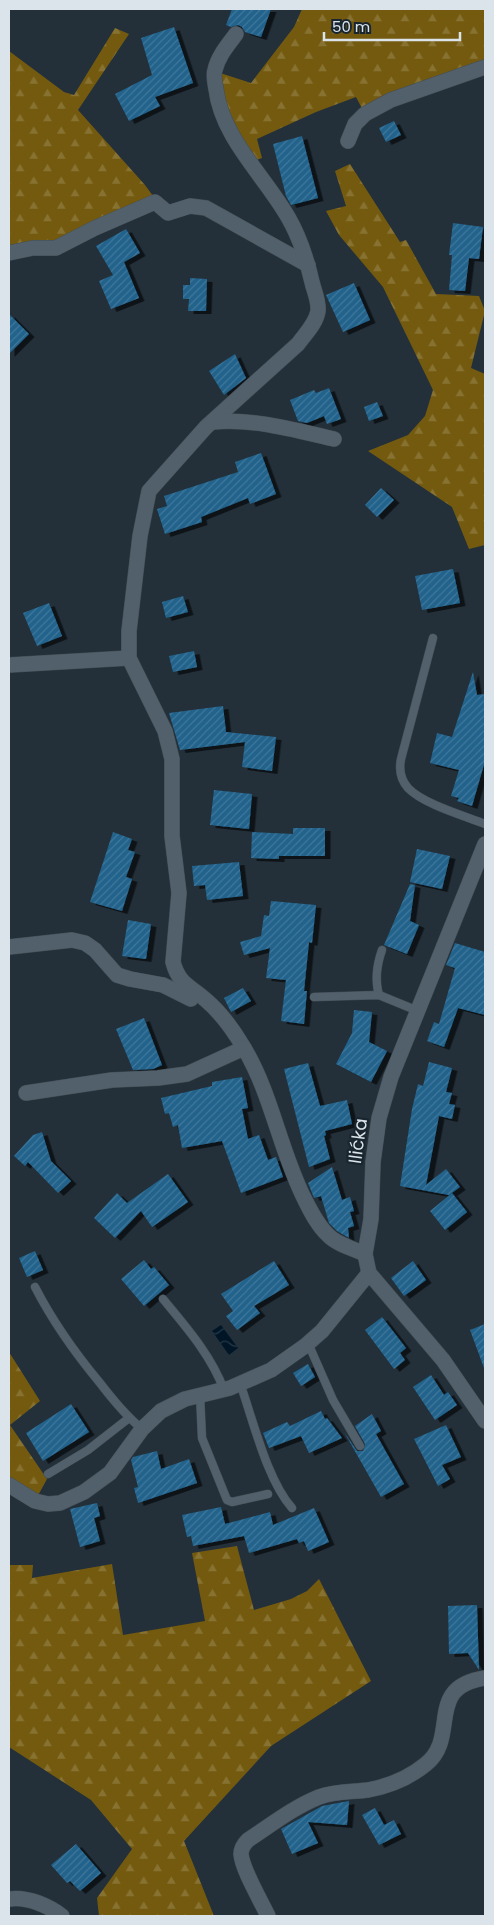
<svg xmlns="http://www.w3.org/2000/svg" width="494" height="1925" font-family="Poppins,sans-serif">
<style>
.forest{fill:url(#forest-firs)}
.water{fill:url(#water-waves)}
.building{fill:url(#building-hatch);filter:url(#shadow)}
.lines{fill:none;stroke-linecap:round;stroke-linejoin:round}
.lane-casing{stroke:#424d55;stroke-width:9}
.street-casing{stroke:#424d55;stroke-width:16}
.lane{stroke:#52606b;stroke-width:8}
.street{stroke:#52606b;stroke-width:15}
.labels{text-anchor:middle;stroke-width:4.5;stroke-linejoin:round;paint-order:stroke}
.street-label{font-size:18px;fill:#dbe4ea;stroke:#19262f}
</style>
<defs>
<pattern id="forest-firs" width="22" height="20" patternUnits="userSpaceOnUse" patternTransform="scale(1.25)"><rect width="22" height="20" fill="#745a0f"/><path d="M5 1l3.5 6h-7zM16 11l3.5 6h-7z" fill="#877232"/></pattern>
<pattern id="water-waves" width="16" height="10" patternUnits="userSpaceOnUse" patternTransform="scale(1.25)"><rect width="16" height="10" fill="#001627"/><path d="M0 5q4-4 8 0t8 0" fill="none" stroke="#253846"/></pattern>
<pattern id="building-hatch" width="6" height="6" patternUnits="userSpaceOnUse" patternTransform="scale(1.25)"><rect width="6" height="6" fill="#20628b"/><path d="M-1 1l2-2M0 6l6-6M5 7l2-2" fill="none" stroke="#40789c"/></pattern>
<filter id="shadow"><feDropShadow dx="5.5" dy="3" stdDeviation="0" flood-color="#0009"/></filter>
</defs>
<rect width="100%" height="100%" fill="#233039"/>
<!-- forest -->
<g class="forest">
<path d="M302 9H485V67L365 114 356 97 316 112 257 139 262 158 251 162 234 140 214 71 251 83 294 27Z"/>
<path d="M115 28 129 34 78 110 145 185 153 196 74 238 9 253V51L64 92 74 95Z"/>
<path d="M350 164 400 242 406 240 436 294 479 296 485 311 471 368 485 374V545L469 549 452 507 368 451 408 435 425 416 433 390 383 287 339 235 326 211 346 206 335 171Z"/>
<path d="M9 1352 40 1401 10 1425 47 1479 35 1501 9 1485Z"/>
<path d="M237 1546 254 1610 291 1599 307 1591 319 1579 371 1681 271 1746 184 1841 214 1916H99L97 1898 132 1849 91 1800 9 1747V1565H33L32 1578 112 1564 123 1635 205 1621 192 1553Z"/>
</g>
<!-- water -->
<path class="water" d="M221 1325 238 1348 229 1355 212 1331Z"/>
<!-- building -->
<g class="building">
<path d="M232 9H271L261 37 245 32 242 27 238 25 231 27 226 25Z"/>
<path d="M174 27 193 83 155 97 160 106 129 121 115 94 152 75 141 38Z"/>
<path d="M394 121 401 135 386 142 379 128Z"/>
<path d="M302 136 318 198 291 205 286 196 273 144Z"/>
<path d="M453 223 483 227 479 259 469 258 465 291 449 290 452 255H449Z"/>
<path d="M126 229 140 253 124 262 139 298 111 309 99 281 113 275 96 246Z"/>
<path d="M190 278 207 279 206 311H188L189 299H183V285H190Z"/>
<path d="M354 283 370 320 343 332 326 295Z"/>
<path d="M9 314 29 334 9 354Z"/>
<path d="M235 354 246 378 224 395 209 371Z"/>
<path d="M329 388 341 419 327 424 324 416 307 423 298 421 290 400 314 390 316 393Z"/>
<path d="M377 402 383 416 369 421 364 407Z"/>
<path d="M261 453 276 494 250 504 248 498 201 517 202 522 165 534 157 509 167 506 164 496 238 472 235 462Z"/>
<path d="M381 488 394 500 377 517 365 505Z"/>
<path d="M453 569 460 603 422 610 415 576Z"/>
<path d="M183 596 188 612 166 618 162 602Z"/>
<path d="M49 603 62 636 37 646 23 613Z"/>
<path d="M194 651 197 667 173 672 169 656Z"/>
<path d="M473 672 477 695 485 694V761L472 806 457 801 459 798 451 796 459 770 430 763 437 733 452 737Z"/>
<path d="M223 706 226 732 276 737 272 771 242 767 245 742 180 750 169 713Z"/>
<path d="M214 790 252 794 249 829 210 825Z"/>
<path d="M293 828H325V856H279V859L251 858 252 832 293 834Z"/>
<path d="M113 832 132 839 128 850 135 852 126 877 132 879 122 911 90 902Z"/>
<path d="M417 849 450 856 442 889 410 882Z"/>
<path d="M239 862 243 896 207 900 205 885 194 886 192 866Z"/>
<path d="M410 884 415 885 410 921 419 925 407 954 384 945Z"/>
<path d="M271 901 316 905 312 943 309 942 304 991H307L304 1024 281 1021 286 980 266 978 270 948 244 955 240 942 261 936 264 915 269 916Z"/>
<path d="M128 920 151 924 146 959 122 956Z"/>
<path d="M455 943 485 952V1015L458 1008 444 1047 427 1041 434 1022 439 1024 455 968 446 965Z"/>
<path d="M243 988 251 1001 231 1012 224 998Z"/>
<path d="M354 1010 372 1012 369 1042 387 1051 371 1082 336 1064 352 1033Z"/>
<path d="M144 1018 162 1065 153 1069 133 1070 116 1029Z"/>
<path d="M429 1062 452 1068 446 1092 452 1093 449 1104 455 1105 452 1119 439 1116 426 1185 446 1169 460 1187 449 1195 400 1186 412 1109 418 1084 423 1086Z"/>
<path d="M308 1063 320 1106 347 1100 352 1124 325 1131 326 1135 324 1136 330 1159 309 1167 284 1069Z"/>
<path d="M242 1077 248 1108 242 1109 248 1139 259 1135 268 1160 276 1157 283 1177 241 1193 222 1141 182 1148 178 1125 173 1127 169 1113 165 1114 161 1098 212 1086V1082Z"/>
<path d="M42 1132 51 1161 71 1181 58 1193 28 1162 25 1166 14 1156 33 1135Z"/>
<path d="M332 1167 342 1200 350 1197 354 1211 350 1212 354 1226 348 1228 349 1238 337 1231 329 1223 321 1196 314 1198 308 1183Z"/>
<path d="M168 1174 188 1202 152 1227 141 1211 115 1238 94 1218 117 1193 127 1203Z"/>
<path d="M452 1193 467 1212 445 1230 430 1211Z"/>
<path d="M35 1251 43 1270 27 1277 19 1258Z"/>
<path d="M144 1260 151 1269 154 1267 169 1285 144 1306 121 1279Z"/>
<path d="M274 1261 289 1285 254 1306 260 1313 237 1330 226 1316 233 1311 221 1294Z"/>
<path d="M413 1261 426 1280 404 1296 391 1278Z"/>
<path d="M382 1317 406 1348 400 1353 405 1360 394 1369 365 1330Z"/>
<path d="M485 1324V1367L484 1368 470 1330Z"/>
<path d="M308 1364 315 1377 301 1386 293 1373Z"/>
<path d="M431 1375 444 1395 448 1392 457 1405 435 1420 413 1387Z"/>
<path d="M71 1404 89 1432 43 1461 26 1433Z"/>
<path d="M321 1411 325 1419 327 1418 342 1438 309 1453 301 1436 269 1448 263 1433 287 1422 290 1426Z"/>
<path d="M372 1414 381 1431 376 1434 404 1484 381 1497 344 1432 357 1451H363L365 1444 355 1426Z"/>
<path d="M446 1425 461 1457 442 1465 450 1479 438 1486 414 1439Z"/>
<path d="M157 1451 161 1469 189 1459 197 1483 138 1503 134 1488 138 1487 131 1460 133 1457Z"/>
<path d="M97 1503 100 1516 94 1518 100 1541 80 1547 70 1509Z"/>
<path d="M221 1507 225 1524 270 1512 273 1525 314 1508 329 1542 308 1551 304 1541 299 1543 297 1539 249 1553 244 1536 193 1546 191 1536 187 1537 182 1515Z"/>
<path d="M477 1605 479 1670 468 1653 449 1654 448 1606Z"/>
<path d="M349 1801 347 1825 308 1822 318 1843 292 1854 281 1829 322 1806Z"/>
<path d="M375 1808 384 1825 394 1820 401 1834 379 1845 362 1815Z"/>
<path d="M76 1844 101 1873 80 1891 70 1881 67 1883 51 1865Z"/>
</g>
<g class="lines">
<defs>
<g id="lane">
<path d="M433 638 401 759C399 769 401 780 408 788 423 804 465 816 485 824"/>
<path d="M379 995C375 981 377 964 382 950"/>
<path d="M314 997 379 995 418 1011"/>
<path d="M35 1287C53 1322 75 1353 100 1383 113 1400 125 1415 142 1429"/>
<path d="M163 1299C186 1327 211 1355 224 1390"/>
<path d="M308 1343 333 1400 360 1446"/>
<path d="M240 1383C253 1420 267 1480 292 1508"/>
<path d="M200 1395 202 1438 227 1500 232 1502 268 1494"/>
<path d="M48 1474 88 1450 129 1418"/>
</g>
<g id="street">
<path d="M236 34C228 45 218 56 215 70 213 75 215 83 216 89 222 138 264 175 288 217 299 236 307 260 312 282 314 291 319 301 318 311 316 324 305 334 298 344L206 427 149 491 140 536 129 631V658L165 731 172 759V836L179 893 173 962C179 985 191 986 207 1001 222 1014 234 1031 244 1048 272 1095 280 1151 305 1200 311 1212 318 1226 328 1235 336 1244 354 1249 365 1254"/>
<path d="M348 141 355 124 365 114 391 100 485 67"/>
<path d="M9 253 33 248H56L95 228 155 202 168 213 190 206 206 208 308 265"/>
<path d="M213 422C253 418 294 430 334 439"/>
<path d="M9 665 129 658"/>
<path d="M485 844 391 1077 379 1118 373 1162 371 1219 365 1254 369 1273 443 1360 485 1421"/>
<path d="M9 947 72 940 85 943 95 950 117 975 130 979 163 985 191 999"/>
<path d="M26 1093 112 1080 158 1078 187 1074 244 1048"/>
<path d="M9 1485 35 1501 48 1504 60 1503 84 1492 110 1473 142 1429 161 1411 185 1399 230 1388 271 1370 305 1346 322 1331 369 1273"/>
<path d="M9 1899C27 1896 49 1906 62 1916"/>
<path d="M268 1916C261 1901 242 1869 241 1854 241 1848 244 1844 248 1840 271 1825 294 1807 319 1797 335 1791 352 1792 368 1790 390 1786 409 1778 426 1764 460 1737 424 1687 485 1678"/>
</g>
</defs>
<!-- lane casing -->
<use href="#lane" class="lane-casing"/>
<!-- street casing -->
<use href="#street" class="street-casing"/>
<!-- lane -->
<use href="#lane" class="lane"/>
<!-- street -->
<use href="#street" class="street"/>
</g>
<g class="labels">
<!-- street labels -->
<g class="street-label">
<text transform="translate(358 1141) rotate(-82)" y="6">Ilićka</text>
</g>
</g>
<!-- border -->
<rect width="494" height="1925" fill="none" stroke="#dbe4ea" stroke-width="20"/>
<!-- scale -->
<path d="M324 32v8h136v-8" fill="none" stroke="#dbe4ea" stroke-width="2.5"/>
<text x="332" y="32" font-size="15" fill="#dbe4ea" stroke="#19262f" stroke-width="4" paint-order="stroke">50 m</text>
</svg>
